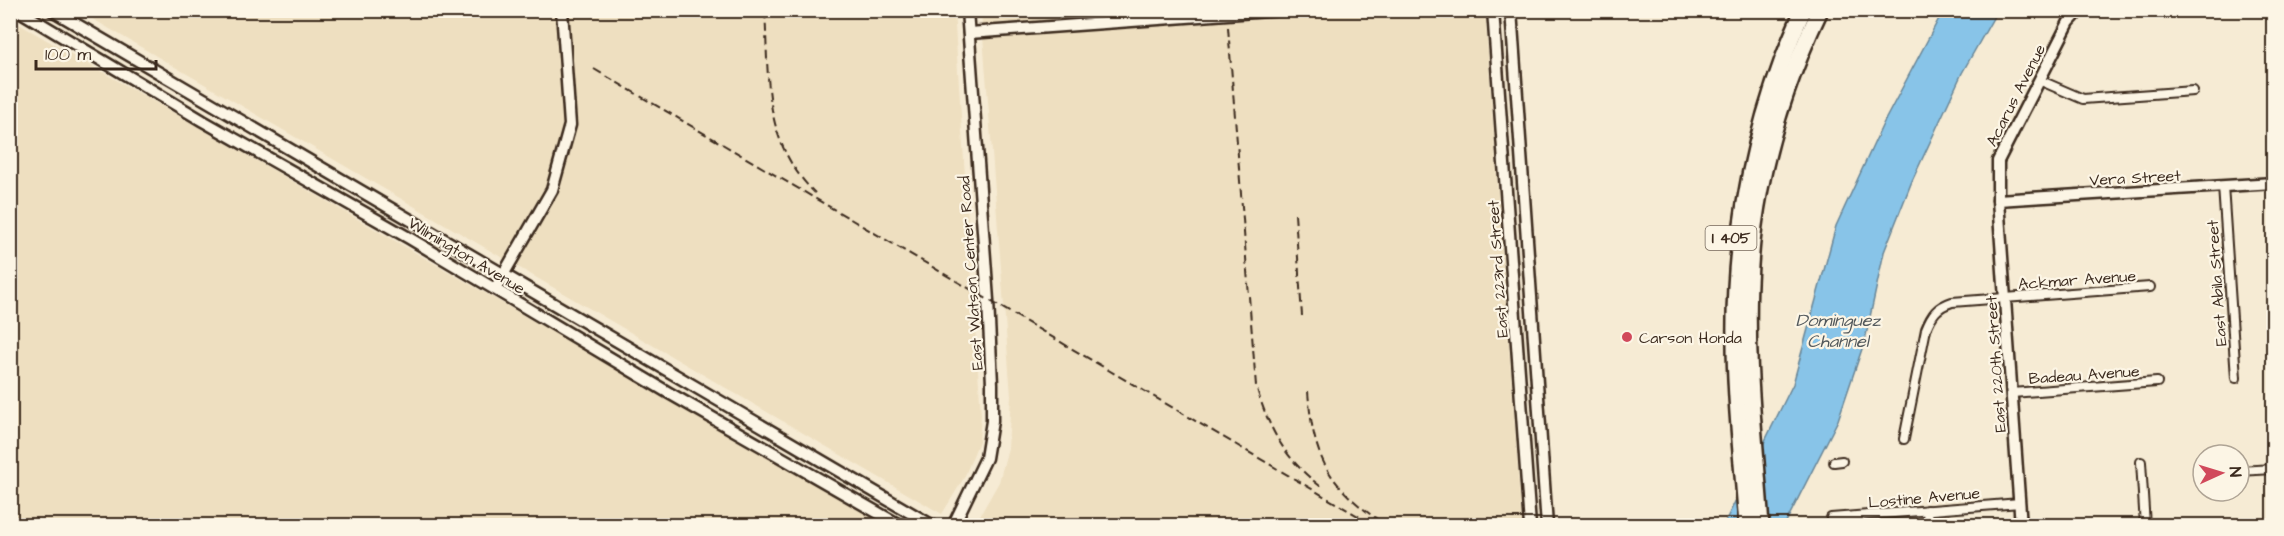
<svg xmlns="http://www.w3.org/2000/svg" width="2284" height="536" font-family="'Architects Daughter',sans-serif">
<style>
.built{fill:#eedfc0}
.water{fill:#88c4e8;stroke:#698697;stroke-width:1.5}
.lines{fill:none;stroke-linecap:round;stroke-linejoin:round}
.street-casing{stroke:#3b2a1e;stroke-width:12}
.secondary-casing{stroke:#3b2a1e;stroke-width:15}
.highway-casing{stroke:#3b2a1e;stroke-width:20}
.street{stroke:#fcf5e5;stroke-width:8}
.secondary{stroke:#fcf5e5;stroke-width:10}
.highway{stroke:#fcf5e5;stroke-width:15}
.rail{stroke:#3b2a1e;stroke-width:2;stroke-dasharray:9 4.5;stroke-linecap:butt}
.poi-dot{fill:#d1495b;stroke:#fcf5e5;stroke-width:2}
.labels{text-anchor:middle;stroke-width:4.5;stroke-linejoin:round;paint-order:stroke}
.shield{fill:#fcf5e5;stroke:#75675a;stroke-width:1.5}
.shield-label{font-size:15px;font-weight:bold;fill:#3b2a1e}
.street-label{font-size:16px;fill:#3b2a1e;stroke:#fcf5e5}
.poi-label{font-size:16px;fill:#3b2a1e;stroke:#fcf5e5;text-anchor:start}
.water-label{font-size:18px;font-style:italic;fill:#52585b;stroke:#fcf5e5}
</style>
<rect width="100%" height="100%" fill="#f6ebd4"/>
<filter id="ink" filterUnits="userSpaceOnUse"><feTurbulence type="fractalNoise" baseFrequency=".0167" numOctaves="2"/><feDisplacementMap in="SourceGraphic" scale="12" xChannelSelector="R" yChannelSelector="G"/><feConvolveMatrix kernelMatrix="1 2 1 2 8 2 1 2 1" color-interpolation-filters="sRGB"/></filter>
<g filter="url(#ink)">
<!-- built -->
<g class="built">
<path d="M79 11H954L981 415 979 441 964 478 942 514Z"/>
<path d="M981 11H1485L1522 525 974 526 999 482 1008 448 1011 396Z"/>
<path d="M10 19 235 148 885 525H11Z"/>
</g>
<!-- water -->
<path class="water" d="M1943 11H1997L1962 73 1912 181 1884 252 1865 340 1838 420 1784 526H1723L1793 384 1836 226 1883 124Z"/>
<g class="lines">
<defs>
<g id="street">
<path d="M2039 80 2083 99 2193 91"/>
<path d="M2223 186 2236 378"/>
<path d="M2012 393 2157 382"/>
<path d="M1904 439 1926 329C1932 314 1937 307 1952 302L2150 287"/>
<path d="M1834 462 1842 461"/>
<path d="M2141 462 2145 526"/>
<path d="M2239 471 2274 469"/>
<path d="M1927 510 1928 526"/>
<path d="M1832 526 1831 518 2020 503"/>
</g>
<g id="secondary">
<path d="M18 10 203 121 409 238 669 393 901 526"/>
<path d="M52 10 933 526"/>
<path d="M1493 10 1530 526"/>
<path d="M1511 10 1547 526"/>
<path d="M969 33 1283 10"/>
<path d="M1998 200 2274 183"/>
<path d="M495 289 552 190 570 125 562 10"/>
<path d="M953 526 986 458 992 421V384L988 300 967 10"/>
<path d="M2021 526 1998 200V161L2069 22 2080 10"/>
</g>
<g id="highway">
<path d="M1747 526C1743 465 1735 404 1735 343 1733 228 1756 116 1803 10"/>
<path d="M1761 526C1755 439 1744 352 1750 265 1756 177 1782 90 1820 10"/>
</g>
</defs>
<!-- street casing -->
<use href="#street" class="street-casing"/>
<!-- secondary casing -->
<use href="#secondary" class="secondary-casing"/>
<!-- highway casing -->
<use href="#highway" class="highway-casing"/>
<!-- street -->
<use href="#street" class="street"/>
<!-- secondary -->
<use href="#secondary" class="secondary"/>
<!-- highway -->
<use href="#highway" class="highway"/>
<!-- rail -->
<g class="rail">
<path d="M765 10C769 79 762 141 815 193"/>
<path d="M1228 27 1256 386C1269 429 1284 458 1320 486"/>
<path d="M594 69 1375 526"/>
<path d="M1295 214 1302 316"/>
<path d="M1308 391C1313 460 1329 487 1387 526"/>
</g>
</g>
</g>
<!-- markers -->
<circle class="poi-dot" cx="1627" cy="337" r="6"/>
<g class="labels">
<!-- shield labels -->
<rect class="shield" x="1705.5" y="226" width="51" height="24" rx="4.5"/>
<g class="shield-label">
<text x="1731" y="243">I 405</text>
</g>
<!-- street labels -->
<g class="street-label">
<text transform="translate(2015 95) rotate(-63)" y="6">Acarus Avenue</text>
<text transform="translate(2135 177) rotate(-3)" y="6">Vera Street</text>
<text transform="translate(467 255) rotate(31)" y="6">Wilmington Avenue</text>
<text transform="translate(1497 269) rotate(-94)" y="6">East 223rd Street</text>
<text transform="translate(970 273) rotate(-94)" y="6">East Watson Center Road</text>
<text transform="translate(2077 279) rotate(-4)" y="6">Ackmar Avenue</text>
<text transform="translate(2216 283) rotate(-94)" y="6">East Abila Street</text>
<text transform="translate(1995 364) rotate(-94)" y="6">East 220th Street</text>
<text transform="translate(2084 374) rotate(-4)" y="6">Badeau Avenue</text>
<text transform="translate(1924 497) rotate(-5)" y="6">Lostine Avenue</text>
</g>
<!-- poi labels -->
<g class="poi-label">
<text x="1639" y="343">Carson Honda</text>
</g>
<!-- water labels -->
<g class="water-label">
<text x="1838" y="326">Dominguez<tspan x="1838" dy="21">Channel</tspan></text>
</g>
</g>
<!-- margin -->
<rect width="2284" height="536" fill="none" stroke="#fcf5e5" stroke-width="36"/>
<rect x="18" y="18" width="2248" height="500" fill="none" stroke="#3b2a1e" stroke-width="2" filter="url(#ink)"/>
<!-- north arrow -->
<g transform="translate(2221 473) rotate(86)"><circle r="28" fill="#fcf5e5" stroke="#afa495" stroke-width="1.5"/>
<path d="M0-4.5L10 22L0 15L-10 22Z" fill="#d1495b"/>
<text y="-9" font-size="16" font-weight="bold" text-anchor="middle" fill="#3b2a1e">N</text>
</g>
<!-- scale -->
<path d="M36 60v9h120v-9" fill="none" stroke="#3b2a1e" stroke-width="3"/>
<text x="45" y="60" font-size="18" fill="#3b2a1e" stroke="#fcf5e5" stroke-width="4.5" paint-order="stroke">100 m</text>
</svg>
